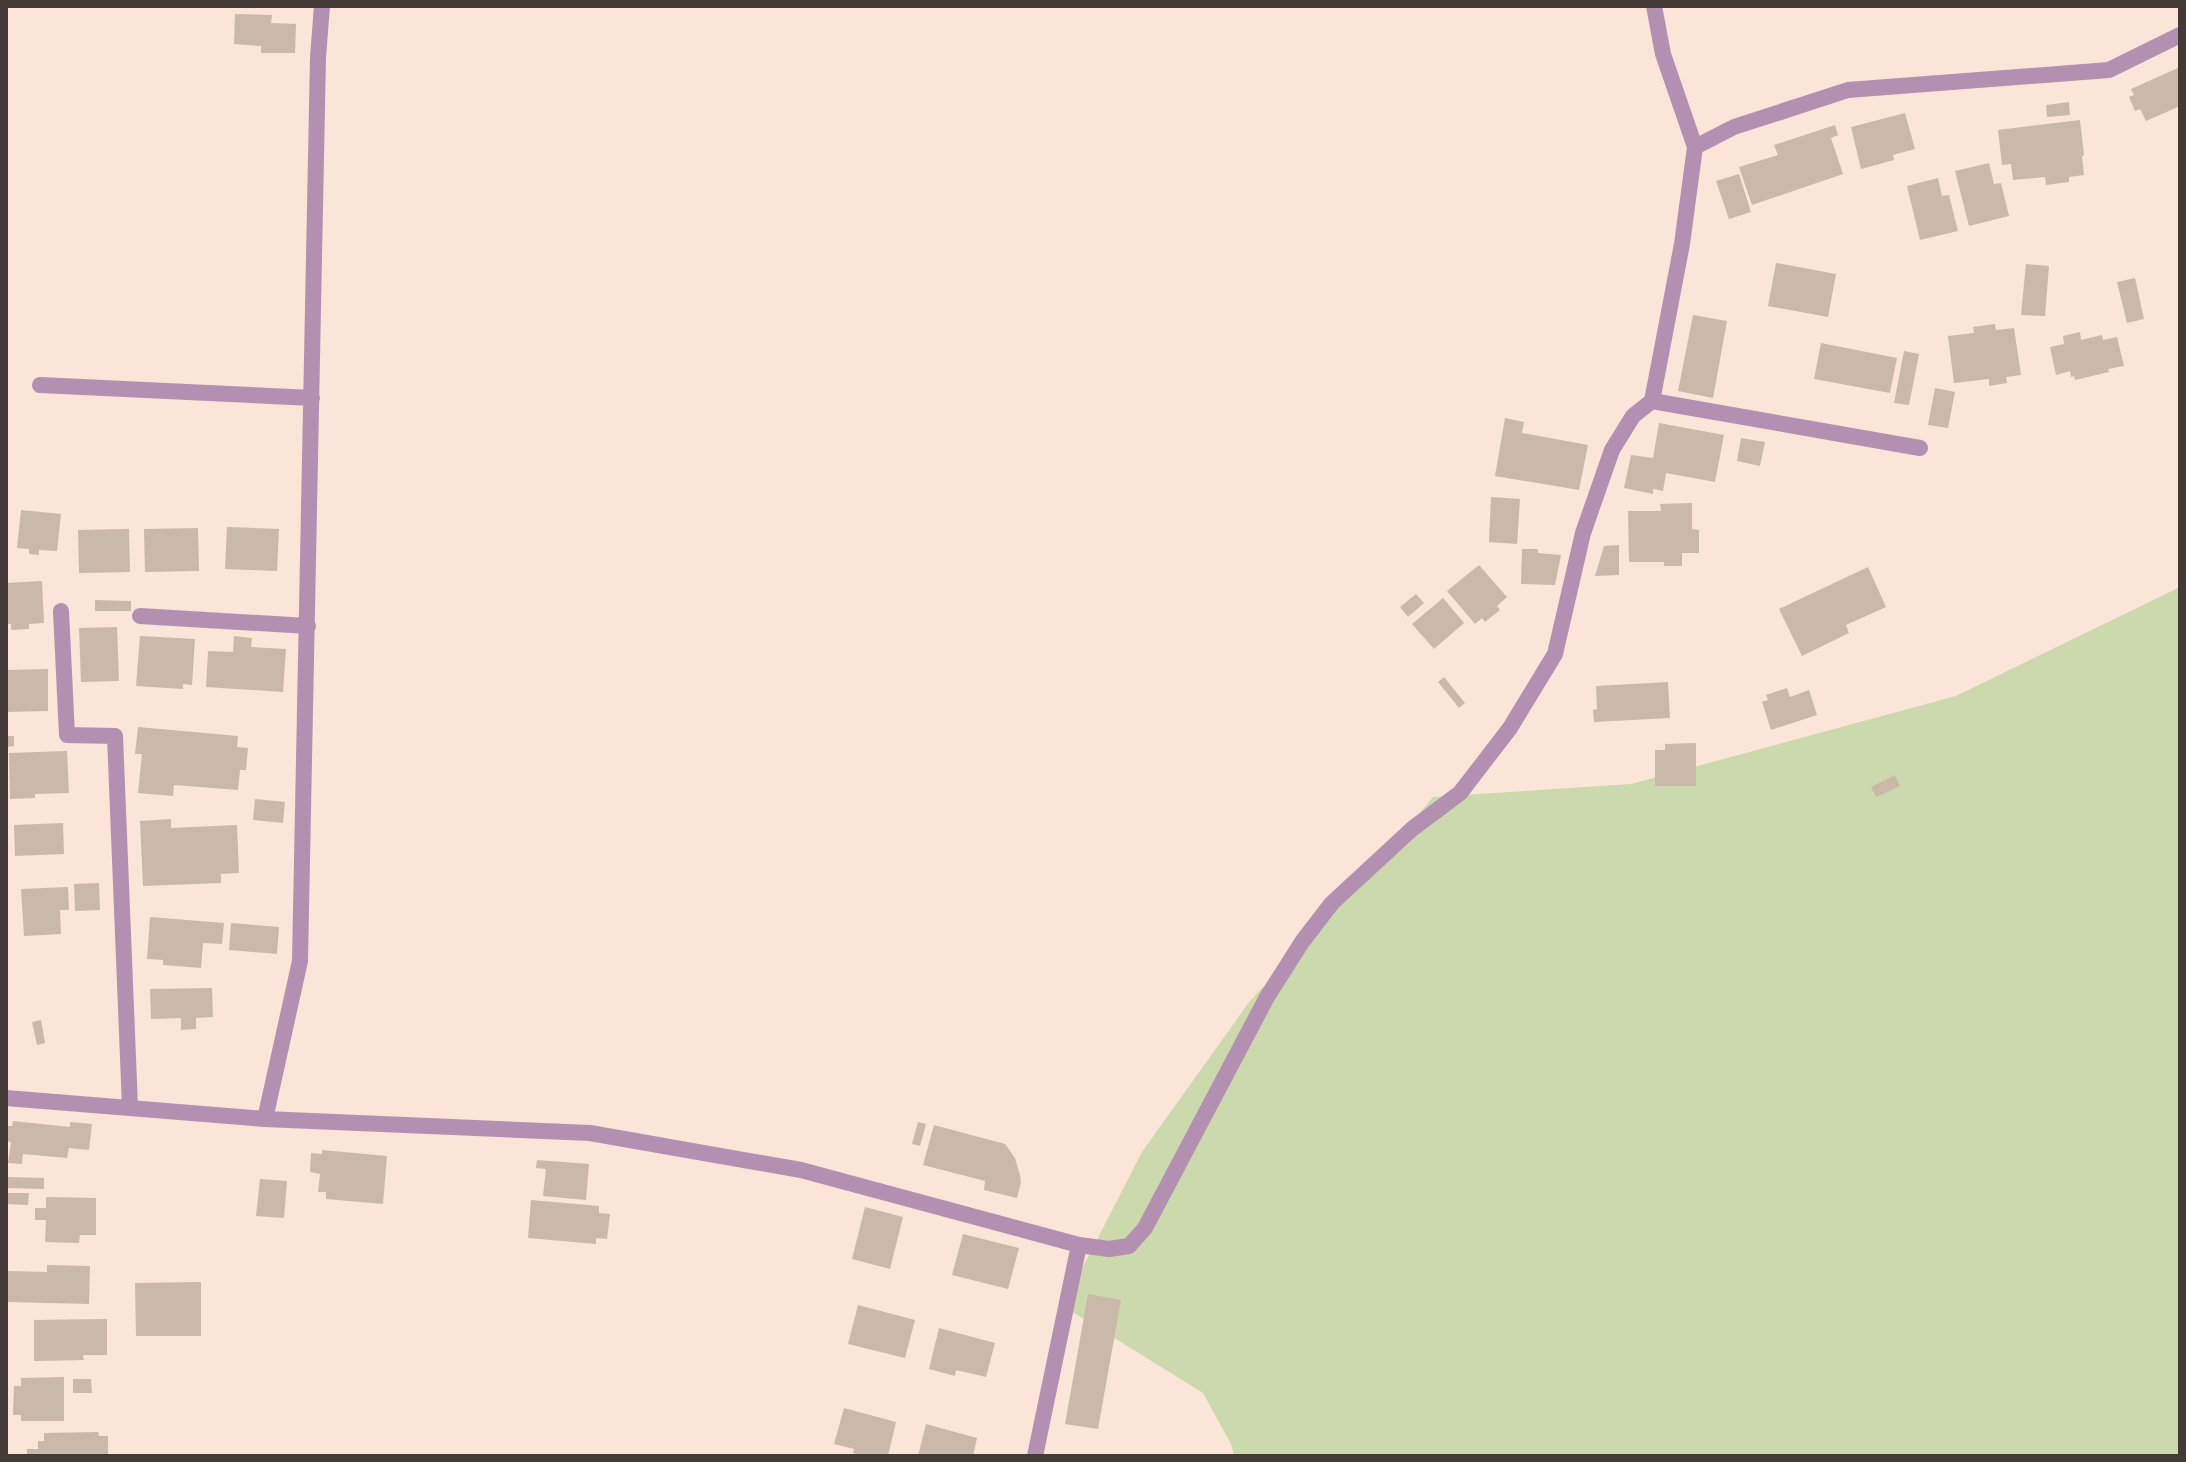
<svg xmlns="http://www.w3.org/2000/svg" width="2186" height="1462" font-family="'Noto Serif',serif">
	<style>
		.green { fill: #cbd9ac }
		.building { fill: #cab9a8 }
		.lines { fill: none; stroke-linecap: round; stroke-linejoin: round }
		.service { stroke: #b390b1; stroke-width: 16 }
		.minor { stroke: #b390b1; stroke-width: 16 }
	</style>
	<rect width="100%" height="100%" fill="#fbe4d8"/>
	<!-- green -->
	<path class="green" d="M2180,587v869h-946l-3,-12 -28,-51 -140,-87 79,-154 108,-151 126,-134 57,-70 198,-13 325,-88z"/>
	<!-- building -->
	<path class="building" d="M235,14l37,1 -1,8 25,1 -1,29h-34v-7l-27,-2z
		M2180,67v39l-34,15 -6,-12 -5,2 -6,-14 5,-2 -3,-6z
		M2069,102l1,13 -23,2 -1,-12z
		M1905,113l10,36 -22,6 1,5 -33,9 -10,-42z
		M2080,120l4,35 -2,1 2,19 -15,2v5l-23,3 -1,-8 -32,3 -2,-16 -9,1 -4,-35z
		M1835,125l3,10 -7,3 12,36 -91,31 -13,-38 39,-12 -4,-10z
		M1989,163l5,21 7,-1 8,33 -40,10 -14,-55z
		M1739,174l12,38 -22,7 -13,-38z
		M1938,178l4,18 7,-1 9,36 -38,9 -13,-54z
		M1776,263l60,11 -8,43 -60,-11z
		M2026,264l23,2 -4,50 -24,-1z
		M2135,278l9,41 -17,4 -10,-41z
		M1693,315l34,6 -14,77 -35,-7z
		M1995,324l1,6 18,-2 7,47 -15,2 1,6 -18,3v-7l-35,4 -6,-47 26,-3 -1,-6z
		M2080,332l1,8 21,-5 1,5 14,-3 7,29 -16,3 1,3 -34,8 -1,-4 -3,1 -1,-6 -14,4 -6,-28 14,-3 -1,-8z
		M1821,343l76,15 -7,35 -76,-14z
		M1904,351l15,3 -10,51 -15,-2z
		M1935,388l20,4 -7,36 -20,-3z
		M1505,418l19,4 -2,11 66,12 -9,45 -84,-14z
		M1659,423l65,12 -9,47 -49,-9 -3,18 -10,-2v5l-29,-6 7,-33 22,3z
		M1741,438l24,4 -5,24 -23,-5z
		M1491,497l29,2 -3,45 -28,-2z
		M1692,503v26l7,1v23h-17v13h-18v-4h-35l-1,-51h33l-1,-7z
		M21,510l40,4 -4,37 -18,-1v5l-10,-1v-5l-12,-1z
		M227,527l52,2 -2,42 -52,-2z
		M198,528l1,43 -54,1 -1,-43z
		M129,529l1,43 -51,1 -1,-43z
		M1619,545v30l-24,1 9,-30z
		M1522,549h16v4l23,2 -6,30 -34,-1z
		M1479,565l28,32 -10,9 3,4 -15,12 -3,-4 -7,6 -28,-33z
		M1868,567l18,40 -40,18 3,8 -47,23 -23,-47z
		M42,581l2,42 -15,1v5l-18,1v-6h-5v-41z
		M1416,594l8,9 -16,14 -8,-10z
		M1443,598l21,25 -30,26 -22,-25z
		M95,600l36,1v10h-36z
		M117,627l2,54 -38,1 -2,-54z
		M140,636l55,3 -3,46 -9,-1v5l-47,-3z
		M234,636l18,2 -1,9 35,2 -3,43 -77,-5 2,-36 25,1z
		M48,669v42l-42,1v-42z
		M1444,677l21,26 -6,5 -21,-26z
		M1668,682l2,36 -76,4 -1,-12 4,-1 -1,-23z
		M1787,688l3,9 19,-7 8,25 -46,15 -9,-28 6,-2 -2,-5z
		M138,727l100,9 -1,11 11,1 -2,22h-6l-2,20 -64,-5 -1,11 -35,-3 4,-39h-7z
		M6,736h8v10l-8,1z
		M1696,743v43h-41v-36h10v-6z
		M67,751l2,42 -34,1v4l-25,1 -1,-46z
		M1895,775l5,11 -24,11 -5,-10z
		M255,799l30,3 -2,21 -30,-3z
		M171,819v9l66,-3 2,48 -18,1v9l-78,3 -3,-65z
		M63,823l1,31 -49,2 -1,-31z
		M99,883l1,27 -25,1 -1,-27z
		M68,887l1,23h-9l1,24 -37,2 -3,-47z
		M150,917l74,6 -2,21 -19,-1 -2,25 -38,-3v-5l-16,-1z
		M231,923l48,4 -2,27 -48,-4z
		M212,988l1,29 -17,1v11l-15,1v-12l-30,1 -1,-30z
		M41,1020l4,23 -8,2 -5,-23z
		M13,1121l57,6v-5l22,2 -3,26 -20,-2 -2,10 -44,-4 -1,10 -14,-1 3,-21 -5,-1v-15h6z
		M918,1122l8,2 -6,22 -8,-2z
		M934,1125l71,19 10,14 5,17 1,7 -4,16 -33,-8 1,-9 -62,-16z
		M322,1150l65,6 -4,48 -57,-5v-7h-8l2,-18 -10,-2 1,-19 11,1z
		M537,1160l52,4 -3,36 -43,-4 3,-27 -10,-1z
		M6,1177l38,1v11l-38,-1z
		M260,1179l27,2 -3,37 -28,-2z
		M6,1193h23l-1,12 -22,-1z
		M46,1197l50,1v37h-16l-1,8 -34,-1 1,-22h-11v-12h11z
		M531,1200l68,6v7l11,1 -3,25 -11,-1v6l-68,-6z
		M865,1207l38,10 -13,52 -38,-10z
		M963,1234l56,14 -11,41 -56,-14z
		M47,1265l43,1 -1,38 -83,-2v-31l41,1z
		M201,1282v54h-65l-1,-53z
		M1088,1294l33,6 -23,129 -33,-5z
		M858,1305l57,15 -10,38 -57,-14z
		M107,1319v36h-24l1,5 -50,1v-41z
		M939,1328l56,15 -9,34 -30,-7 -1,6 -26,-7z
		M64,1377v44h-43v-6h-8l1,-29h7v-8z
		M73,1379h18l1,14h-19z
		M844,1408l52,14 -8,34h-25l-10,-3 1,-4 -20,-5z
		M926,1424l51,14 -4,18h-55z
		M98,1432l1,4h9v20h-81v-7h11v-8h6v-8z"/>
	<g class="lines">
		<!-- service -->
		<path class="service" d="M1652,401l268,47"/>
		<!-- minor -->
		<path class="minor" d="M1695,147l39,-20 114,-37 261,-20 71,-35
			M40,385l272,13
			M61,611l6,124 48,1 15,371
			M140,616l168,10
			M6,1098l259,21 325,14 211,37 278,75 30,4 20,-3 16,-18 122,-231 35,-55 30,-39 80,-74 48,-36 50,-65 45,-74 28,-121 29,-83 21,-34 19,-15 30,-157 13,-97 -32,-93 -9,-48
			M265,1119l35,-158 18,-904 4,-51
			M1035,1456l44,-211"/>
	</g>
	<!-- border -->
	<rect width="2186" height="1462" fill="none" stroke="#433a35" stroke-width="16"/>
</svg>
